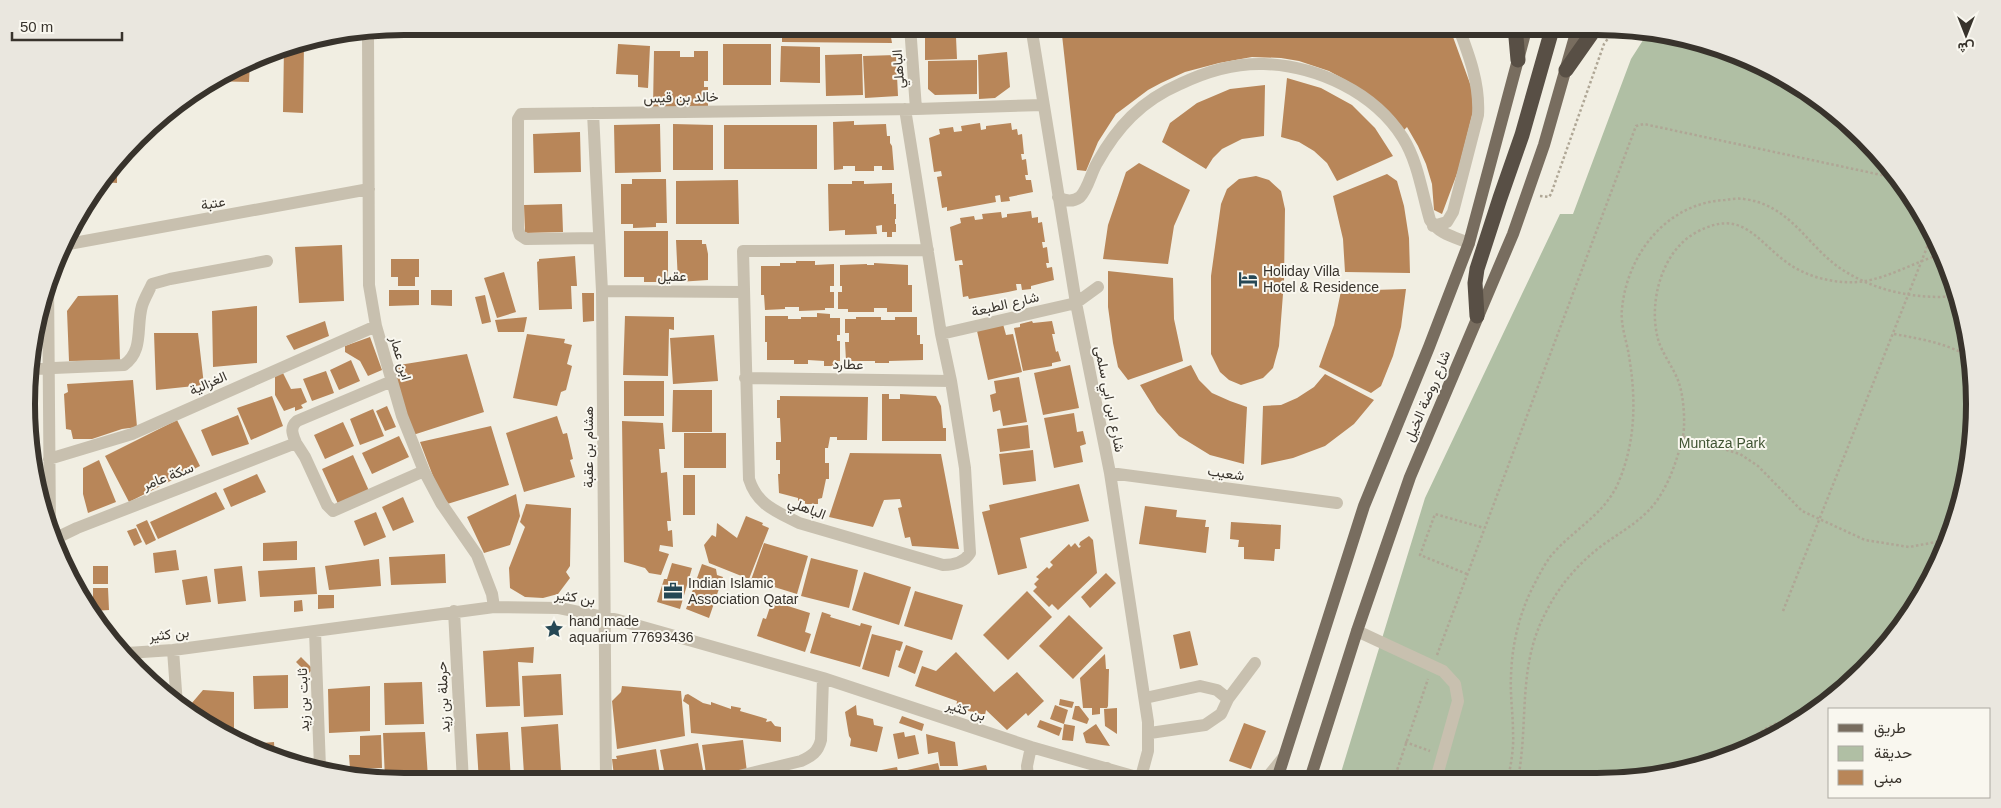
<svg xmlns="http://www.w3.org/2000/svg" width="2001" height="808" font-family="Arial,Vazirmatn,sans-serif">
	<style>
		.green { fill: #b0bfa4 }
		.building { fill: #b88659 }
		.lines { fill: none; stroke-linecap: round; stroke-linejoin: round }
		.path { stroke: #afa695; stroke-width: 2.5; stroke-dasharray: 2.5 2.5; stroke-linecap: butt }
		.minor { stroke: #c8c0af; stroke-width: 12 }
		.major { stroke: #786d5f; stroke-width: 12 }
		.highway { stroke: #584f45; stroke-width: 15 }
		.labels { text-anchor: middle; dominant-baseline: central; stroke-width: 4; stroke-linejoin: round; paint-order: stroke }
		.street-label { font-size: 14px; fill: #38332c; stroke: #f9f7ef }
		.poi-label { font-size: 14px; fill: #38332c; stroke: #f9f7ef; text-anchor: start }
		.park-label { font-size: 14px; fill: #405433; stroke: #f9f7ef }
		.rim { fill: none; stroke: #38332c; stroke-width: 6 }
	</style>
	<rect width="100%" height="100%" fill="#f1eee2"/>
	<!-- green -->
	<path class="green" d="M1647,34l71,12 68,31 60,43 51,54 39,63 26,69 12,73 -2,74 -17,72 -44,89 -65,74 -82,55 -117,35 -308,1 86,-281 135,-284h13l58,-155z"/>
	<!-- building -->
	<path class="building" d="M782,26h107l3,17 -110,-1z
		M1061,26h388l27,74 -18,71 -16,43 -8,-4 -2,-26 -6,-20 -8,-18 -11,-19 -4,4 -54,-49 -20,-11 -30,-10 -18,-3 -29,-1 -33,6 -34,9 -24,11 -13,7 -32,24 -18,28 -12,29 -9,-1z
		M925,36l31,1 1,22 -32,1z
		M304,43l-1,70 -20,-1 1,-66z
		M618,44l32,2 -2,42 -10,-1v-12l-22,-1z
		M723,44h48v41h-48z
		M781,46l39,1v36l-40,-1z
		M654,51h26v6h14v-6h14v30h-4v6h4v20h-55z
		M1007,52l3,35 -15,11 -16,1 -1,-44z
		M862,54l1,41 -37,1 -1,-41z
		M896,55l2,41 -33,2 -2,-42z
		M977,60v34l-42,1 -7,-6v-28z
		M250,61l-1,21 -40,-1 6,-4z
		M1287,78l34,10 31,17 23,23 18,28 -56,25 -10,-18 -13,-12 -15,-9 -18,-5z
		M1265,85l-1,51 -22,3 -20,10 -9,9 -7,11 -44,-27 8,-19 27,-20 33,-14z
		M854,121v4l32,-1 1,12h3v7l2,3 2,24h-12v-4h-8v5h-19v-5h-12v3l-9,1 -1,-48z
		M980,123l1,7 5,-1v-3l25,-3 1,7 5,-1 1,6 4,-1 2,20h-3l1,6 4,-1 2,16h-3l1,5h5l2,12 -24,5 1,4 -9,1 -1,-7 -5,1 1,6 -49,9v-4l-5,1 -5,-31 5,-1 -1,-5 -7,1 -5,-34 11,-4 -1,-5 14,-2 1,5 8,-1 -1,-5z
		M660,124l1,48 -46,1 -1,-48z
		M673,124l40,1v45h-40z
		M724,125h93v44h-93z
		M580,132l1,40 -47,1 -1,-39z
		M1139,163l51,27 -16,36 -6,38 -65,-5 5,-34 18,-53z
		M117,166v17l-13,-1z
		M1387,174l10,7 7,25 5,32 1,35 -65,-1 -2,-33 -10,-43z
		M1256,176l13,4 12,11 4,18 -1,72 -5,65 -6,22 -10,10 -22,7 -12,-5 -9,-8 -9,-18v-78l10,-72 6,-15 12,-10z
		M632,179h34l1,44h-11v4l-23,1v-4h-12v-40h11z
		M738,180l1,44h-63v-43z
		M852,181h12v3l28,-1v11h2v10h2v15h-1v5h1v8h-4v5h-5v-5h-5v-7l-6,1 1,8 -32,1v-5l-16,1 -1,-47h24z
		M562,204l1,28 -38,1 -1,-28z
		M1031,211l1,7 6,-1v6l4,-1 3,20h-3l1,6 4,-1 2,16h-3l1,5 5,-1 2,13 -23,6v3l-9,1 -1,-6h-5l1,6 -9,2 -39,7 -1,-3 -5,1 -4,-32h4l-1,-5 -7,1 -5,-34 11,-4 -1,-5 14,-2 1,4 8,-1 -1,-5 19,-2 1,6 5,-1v-3z
		M624,231h44v51h-24v-5h-20z
		M676,240h26v4h4l2,10v26l-30,2z
		M342,245l2,56 -45,2 -4,-56z
		M575,256l2,30h-6l1,23 -33,1 -2,-48 2,-1v-2z
		M391,259h28v18h-4v9h-17v-9h-7z
		M796,261h19v4l19,-1v22h-4v6h4v16h-9v2l-26,1v-4h-14v2l-20,1 -1,-15h-3v-29h19v-3h16z
		M874,263l34,2v20h4v27h-25v-4h-13v4h-26v-3h-10v-17h4v-6h-2v-21l27,-1v1h7z
		M1108,271l65,7 1,41 9,42 -55,19 -10,-13 -5,-24 -5,-36z
		M504,272l12,40 -19,6 -13,-40z
		M1406,289l-5,38 -8,29 -12,30 -10,7 -52,-26 15,-42 7,-34z
		M389,290h30v15l-30,1z
		M431,290h21v16l-21,-1z
		M582,293h12v28l-11,1z
		M118,295l2,65 -51,1 -2,-50 11,-15z
		M485,295l6,27 -9,2 -7,-27z
		M257,306v57l-44,4 -1,-56z
		M817,313l13,1v4h10v17h-3v6h3v20h-6v5h-10v-5l-16,-1v4h-14v-4h-27v-18h-2v-26h23v3h13v-2h16z
		M625,316l49,1v13l-5,-1 -1,47 -45,-1z
		M527,317l-3,15h-26l-3,-12z
		M856,317h25v3h14v-3h22v18h3v9h3v16l-34,1v2h-14v-2h-29l-1,-19h4v-9h-4v-14h11z
		M325,321l4,15 -35,14 -8,-14z
		M1032,321l1,2 19,-2 3,13h-3l4,18 2,-1 3,10 -9,2v3l-29,5 -9,-43 6,-1v-3z
		M1003,324l3,11 7,-1 9,38 -34,8 -11,-49z
		M154,333h44l6,52 -48,5z
		M527,334l38,5 -1,4 8,2 -5,19 5,2 -6,24 -5,2 -4,14 -44,-8z
		M714,335l4,46 -45,3 -3,-46z
		M370,337l12,33 -14,6 -8,-15 -15,-9v-6z
		M467,354l17,58 -71,23 -20,-69z
		M351,360l9,21 -21,9 -9,-20z
		M1070,365l9,43 -36,7 -9,-42z
		M1191,365l8,15 13,13 18,8 17,6 -3,57 -34,-9 -31,-19 -22,-24 -17,-27z
		M326,371l8,22 -22,8 -9,-22z
		M283,373l8,16 10,-1 6,14 -6,3 2,3 -8,3v-4l-11,4 -9,-16v-20z
		M1325,374l49,26 -20,24 -29,22 -32,12 -32,7 2,-59 18,-1 16,-7 17,-11z
		M1019,377l8,45 -24,4 -3,-16 -7,2 -3,-17 6,-2 -2,-12z
		M133,380l4,47 -15,2 -30,10h-19l-2,-9 -5,-1 -2,-35 4,-2 -1,-8z
		M624,381h40v35h-40z
		M673,390h39v42h-40z
		M882,394h7v5h11v-5l36,2 5,10 2,22h3v13h-64z
		M272,396l11,30 -32,14 -14,-32z
		M780,396l88,1 -1,43h-30v-3h-7l-2,11h-3v15h4v16h-3l-4,19 -4,1v5h-13v-3h-7v-3l-19,-5 -1,-19h2v-14h-4v-18h5v-3l-1,-21h-3v-18h3z
		M387,406l9,21 -11,4 -9,-20z
		M373,409l11,27 -24,9 -10,-26z
		M1074,413l3,19 6,-1 3,13 -6,2 3,16 -29,6 -10,-50z
		M238,415l11,29 -37,12 -11,-26z
		M557,416l6,18 4,-1 6,26 -3,1 5,17 -51,15 -18,-59z
		M177,420l23,46 -71,36 -24,-46z
		M622,421l41,2 2,26h-6l2,24 6,-1 4,49h-4l1,10 4,-1 1,17 -13,-2 -1,6 10,3 -8,21 -12,-2 -4,-5 -21,-6z
		M343,422l11,24 -29,13 -11,-24z
		M1028,425l2,23 -30,4 -3,-23z
		M491,426l18,59 -65,20 -24,-63z
		M684,433h42v35h-42z
		M399,436l10,21 -37,17 -10,-21z
		M1033,450l3,31 -33,4 -4,-31z
		M850,453l91,1 18,95 -47,-3 -2,-9 -5,1 -7,-30 4,-1 -2,-8 -16,1 -11,27 -44,-10z
		M353,455l17,38 -31,13 -17,-37z
		M99,460l17,42 -28,11 -5,-19v-26z
		M257,474l9,18 -35,15 -8,-18z
		M683,475h12v40h-12z
		M1079,484l10,37 -69,17 7,30 -29,7 -16,-63 8,-2 -1,-5z
		M216,492l9,17 -67,30 -8,-17z
		M516,494l4,22 -10,29 -26,8 -17,-36z
		M403,497l11,25 -21,9 -11,-24z
		M526,504l45,4 -1,58 -4,6 4,6 -12,16 -15,4 -18,-1 -15,-9 -1,-20 16,-41 -5,-5z
		M1145,506l32,4 -1,7 30,3 -1,7h4l-3,26 -67,-9z
		M376,512l10,25 -22,9 -10,-25z
		M746,516l17,7 -1,2 7,3 -20,51 -40,-16 -5,-18 8,-10 4,2 1,-14 20,15z
		M147,520l9,20 -10,5 -10,-20z
		M1231,522l50,3 -1,24h-5l-1,12 -30,-2v-12h-6l1,-7 -9,-1z
		M136,528l6,14 -8,4 -7,-15z
		M1089,536l4,4 4,33 -39,37 -6,-6 -3,3 -16,-16 4,-4 -3,-3 5,-5 -3,-2 11,-10 2,2 4,-4 -3,-3 19,-18 2,3 4,-4 4,5 2,-2 -2,-1 1,-3z
		M297,541v19l-34,1v-18z
		M764,543l44,13 -11,38 -46,-14z
		M176,550l3,20 -24,3 -2,-20z
		M445,554l1,29 -55,2 -2,-28z
		M811,558l47,12 -9,38 -48,-12z
		M379,559l2,27 -52,4 -4,-24z
		M672,563l20,5 -12,41 -23,-7 7,-23h3z
		M702,564l14,5 1,6 6,2 -14,41 -23,-9z
		M93,566h15v18h-15z
		M242,566l4,35 -28,3 -4,-35z
		M315,567l2,27 -57,3 -2,-26z
		M864,572l47,15 -12,38 -47,-15z
		M1106,573l10,10 -26,25 -9,-11z
		M207,576l4,26 -25,3 -4,-25z
		M93,588h15l1,22 -16,1z
		M915,591l48,14 -11,35 -48,-14z
		M1027,591l25,26 -44,43 -25,-25z
		M318,595h16v13l-16,1z
		M302,600l1,11 -9,1v-11z
		M772,601l38,12 -5,19 6,2 -6,18 -48,-16 6,-18 3,1z
		M822,612l9,3 -1,2 30,9 1,-3 11,3 -12,41 -50,-14z
		M1069,615l34,33 -30,31 -34,-33z
		M1190,631l8,34 -18,4 -7,-34z
		M872,634l31,8 -3,9 -4,-1 -7,27 -27,-8z
		M906,645l17,6 -8,23 -17,-7z
		M534,647l-1,16 -15,-1 2,44 -34,1 -3,-56z
		M956,652l38,40 23,-20 27,29 -16,15 -2,-3 -19,17 -21,-20 -1,5 -29,-7 1,-7 -42,-15 7,-20 14,5z
		M1105,654l1,15h3l-1,37 -1,2h-7v6l-8,1v-7h-9l-3,-30z
		M301,657l12,12 -5,5 -12,-12z
		M561,674l2,41 -39,2 -2,-41z
		M288,675v33l-34,1 -1,-33z
		M422,682l2,42 -39,1 -1,-42z
		M370,686v45l-41,2 -1,-44z
		M622,686l59,5 4,45 -68,13 -5,-48 9,-9z
		M203,690l31,2v44l-42,-23 -1,-9z
		M688,694l15,9 8,2v-3l20,7v-3l10,2 -1,3 27,8 -1,3 5,-1 4,5 6,1v15l-90,-9 -2,-28 -6,-4 2,-6z
		M1060,699l14,3 -2,6 -13,-3z
		M856,705l1,10 16,4 1,6 9,2 -6,25 -27,-6 1,-7 -2,-3 -4,-24z
		M1055,705l13,5 -4,14 -14,-5z
		M1075,706h4l10,13 -2,5 -15,-5z
		M1117,708v26l-12,-8 -1,-17z
		M902,716l22,8 -2,7 -23,-8z
		M1040,720l22,8 -3,8 -22,-9z
		M1244,723l22,8 -15,38 -22,-8z
		M558,724l3,47 -37,3 -3,-47z
		M1064,724l11,2 -2,15 -11,-1z
		M1096,724l14,22 -24,-3 -3,-10z
		M425,732l3,46 -43,1 -2,-46z
		M508,732l3,49 -32,1 -3,-48z
		M904,732l1,5 10,-2 4,19 -21,5 -5,-25z
		M926,734l29,8 3,24h-18l-2,-14 -10,2z
		M381,735l1,33 -32,1 -1,-14h11v-19z
		M743,740l4,32 -40,9 -5,-36z
		M274,742l1,16 -25,-14z
		M698,743l7,38h-39l-6,-31z
		M656,749l5,32h-48v-4l1,-1 -2,-17h5l-1,-3z
		M938,763l4,17h-37l-2,-9z
		M986,765l4,15h-43l-1,-7z
		M897,767l3,13 -27,1 -2,-9z"/>
	<g class="lines">
		<!-- path -->
		<path class="path" d="M1540,196l9,1 2,-3 53,-150 11,-15
			M1894,334c27,5 52,9 76,23
			M1683,437l57,17 18,12 44,45 63,29 44,7 38,-7
			M1467,574l-47,-19 15,-41 49,14
			M1783,611l150,-379
			M1437,655l199,-529 8,-2 256,55
			M1405,742l25,9
			M1738,751c18,-19 40,-32 67,-35
			M1394,779l34,-100
			M1508,779c3,-15 6,-31 5,-47 0,-19 -3,-37 -2,-56 1,-33 9,-66 25,-95 4,-8 9,-17 14,-24 22,-27 56,-43 69,-76 17,-41 17,-83 10,-125 -2,-14 -9,-32 -7,-47 5,-55 45,-106 103,-109 6,-1 13,-2 19,-1 45,6 61,43 93,67 35,25 79,34 121,30
			M1518,779c11,-58 -1,-113 28,-167 13,-26 31,-47 54,-65 20,-15 43,-26 58,-48 12,-18 18,-37 24,-58 4,-14 2,-43 -3,-58 -5,-15 -17,-29 -21,-44 -10,-37 4,-89 39,-107 46,-25 60,10 92,32 16,11 36,17 55,18 35,3 66,-19 98,-28"/>
		<!-- minor -->
		<path class="minor" d="M910,26l6,83
			M1031,26l45,277 34,170 38,249v29l-7,26
			M368,32l1,253 7,41 26,90 22,55 17,32 36,52 15,39 2,13
			M905,109l36,225 10,47 14,87 5,85c-6,10 -16,12 -27,12l-144,-42c-23,-12 -42,-18 -50,-44l-6,-228 185,-1
			M593,113l9,178 4,490
			M1058,197c7,4 15,5 22,0 8,-8 11,-24 17,-34 20,-36 44,-62 83,-79 25,-12 56,-21 84,-20 53,2 110,28 139,74 15,24 19,55 27,82 9,14 24,17 39,23
			M1433,226l14,-4 6,-10 25,-97c2,-31 -9,-60 -20,-89
			M599,238l-73,1 -6,-4 -2,-6v-110l3,-5 395,-5 127,-4
			M63,245l306,-56
			M48,279l2,252
			M602,291l141,1
			M941,334l135,-31 22,-16
			M30,369l94,-4c20,-14 12,-38 18,-59 2,-7 7,-15 10,-22l18,-5 97,-18
			M745,378l206,3
			M296,443c-3,-8 -7,-15 1,-22l95,-40
			M49,459l83,-25 244,-108
			M1110,473l227,30
			M52,540l25,-12 219,-85 9,14 22,48 6,6 91,-40
			M454,611l9,171
			M315,631l5,137
			M1357,631l86,40 12,13 3,17 -22,78
			M173,650l4,55
			M127,653l46,-3 321,-43 65,1 59,12 205,58 208,69 116,33
			M1145,698l55,-12 17,4 11,9
			M1150,733l55,-8 16,-11 7,-15 27,-36
			M1266,779l17,-21
			M1028,780l-1,-14 4,-19
			M1086,780l21,-12
			M719,781l82,-20c11,-5 17,-9 20,-21l2,-62"/>
		<!-- major -->
		<path class="major" d="M1277,779l87,-273 65,-159 40,-104 58,-217
			M1310,779l47,-148 53,-154 103,-243 31,-89 34,-119"/>
		<!-- highway -->
		<path class="highway" d="M1515,26l3,34
			M1566,70l31,-44
			M1477,316l-2,-33 2,-14 23,-71 22,-63 31,-109"/>
	</g>
	<!-- icons -->
	<defs>
		<g id="hotel-bare" transform="scale(1.5)"><path d="M-6-4.5h1.5V1H6V5H4.5V3h-9V5H-6ZM-4 0a1.8 1.8 0 1 1 3.6 0ZM.5 0V-2.5h3Q6-2.5 6 0Z" fill="#264855" stroke="#f9f7ef" stroke-width="2.5" paint-order="stroke"/></g>
		<g id="office-bare" transform="scale(1.5)"><path d="M-6-3h4V-5.5h4V-3h4V5H-6ZM-1-4.5V-3h2v-1.5ZM-6 0V1H6V0Z" fill="#264855" stroke="#f9f7ef" stroke-width="2.5" paint-order="stroke"/></g>
		<g id="sight-bare" transform="scale(1.5)"><path d="M0-6L1.8-2.2L6-1.7L2.9 1.2L3.7 5.4L0 3.3L-3.7 5.4L-2.9 1.2L-6-1.7L-1.8-2.2Z" fill="#264855" stroke="#f9f7ef" stroke-width="2.5" paint-order="stroke"/></g>
	</defs>
	<g fill-rule="evenodd">
		<use href="#hotel-bare" x="1248" y="279"/>
		<use href="#office-bare" x="673" y="591"/>
		<use href="#sight-bare" x="554" y="629"/>
	</g>
	<g class="labels">
		<!-- street labels -->
		<g class="street-label">
			<text transform="translate(898 69) rotate(-94)">الباهلي</text>
			<text transform="translate(681 97) rotate(-1)">خالد بن قيس</text>
			<text transform="translate(213 203) rotate(-10)">عتبة</text>
			<text x="672" y="276">عقيل</text>
			<text transform="translate(1005 304) rotate(-13)">شارع الطبعة</text>
			<text transform="translate(401 358) rotate(74)">ابن عمار</text>
			<text transform="translate(848 364) rotate(1)">عطارد</text>
			<text transform="translate(208 383) rotate(-24)">الغزالية</text>
			<text transform="translate(1427 396) rotate(-67)">شارع روضة الخيل</text>
			<text transform="translate(1110 399) rotate(79)">شارع ابن ابي سلمى</text>
			<text transform="translate(588 447) rotate(-90)">هشام بن عقبة</text>
			<text transform="translate(1226 473) rotate(8)">شعيب</text>
			<text transform="translate(168 476) rotate(-21)">سكة عامر</text>
			<text transform="translate(807 508) rotate(21)">الباهلي</text>
			<text transform="translate(575 597) rotate(8)">بن كثير</text>
			<text transform="translate(169 634) rotate(-6)">بن كثير</text>
			<text transform="translate(443 697) rotate(-93)">حرملة بن زيد</text>
			<text transform="translate(303 700) rotate(-92)">ثابت بن زيد</text>
			<text transform="translate(966 710) rotate(18)">بن كثير</text>
		</g>
		<!-- poi labels -->
		<g class="poi-label">
			<text x="1263" y="271">Holiday Villa<tspan x="1263" dy="16">Hotel &amp; Residence</tspan></text>
			<text x="688" y="583">Indian Islamic<tspan x="688" dy="16">Association Qatar</tspan></text>
			<text x="569" y="621">hand made<tspan x="569" dy="16">aquarium 77693436</tspan></text>
		</g>
		<!-- park labels -->
		<g class="park-label">
			<text x="1722" y="443">Muntaza Park</text>
		</g>
	</g>
	<!-- crop -->
	<path d="M0 0H2001V808H0ZM404 35H1597A369 369 0 0 1 1966 404V404A369 369 0 0 1 1597 773H404A369 369 0 0 1 35 404V404A369 369 0 0 1 404 35Z" fill="#eae7df" fill-rule="evenodd"/>
	<path class="rim" d="M404 35H1597A369 369 0 0 1 1966 404V404A369 369 0 0 1 1597 773H404A369 369 0 0 1 35 404V404A369 369 0 0 1 404 35Z"/>
	<!-- legend -->
	<rect x="1828" y="708" width="162" height="90" fill="#f9f7ef" stroke="#aca9a1"/>
	<rect x="1838" y="724" width="25" height="8" fill="#786d5f" stroke="#aca9a1"/>
	<text x="1874" y="733" font-size="15" fill="#38332c">طريق</text>
	<rect x="1838" y="746" width="25" height="15" fill="#b0bfa4" stroke="#aca9a1"/>
	<text x="1874" y="758" font-size="15" fill="#38332c">حديقة</text>
	<rect x="1838" y="770" width="25" height="15" fill="#b88659" stroke="#aca9a1"/>
	<text x="1874" y="783" font-size="15" fill="#38332c">مبنى</text>
	<!-- north arrow -->
	<g transform="translate(1966 35) rotate(180)" stroke="#f9f7ef" stroke-width="4" paint-order="stroke">
	<path d="M0-4L9 19L0 12L-9 19Z" fill="#38332c"/>
	<text y="-8" font-size="14" font-weight="bold" text-anchor="middle" fill="#38332c">ش</text>
	</g>
	<!-- scale -->
	<path d="M12 32v8h110v-8" fill="none" stroke="#38332c" stroke-width="2.5"/>
	<text x="20" y="32" font-size="15" fill="#38332c" stroke="#f9f7ef" stroke-width="4" paint-order="stroke">50 m</text>
</svg>
